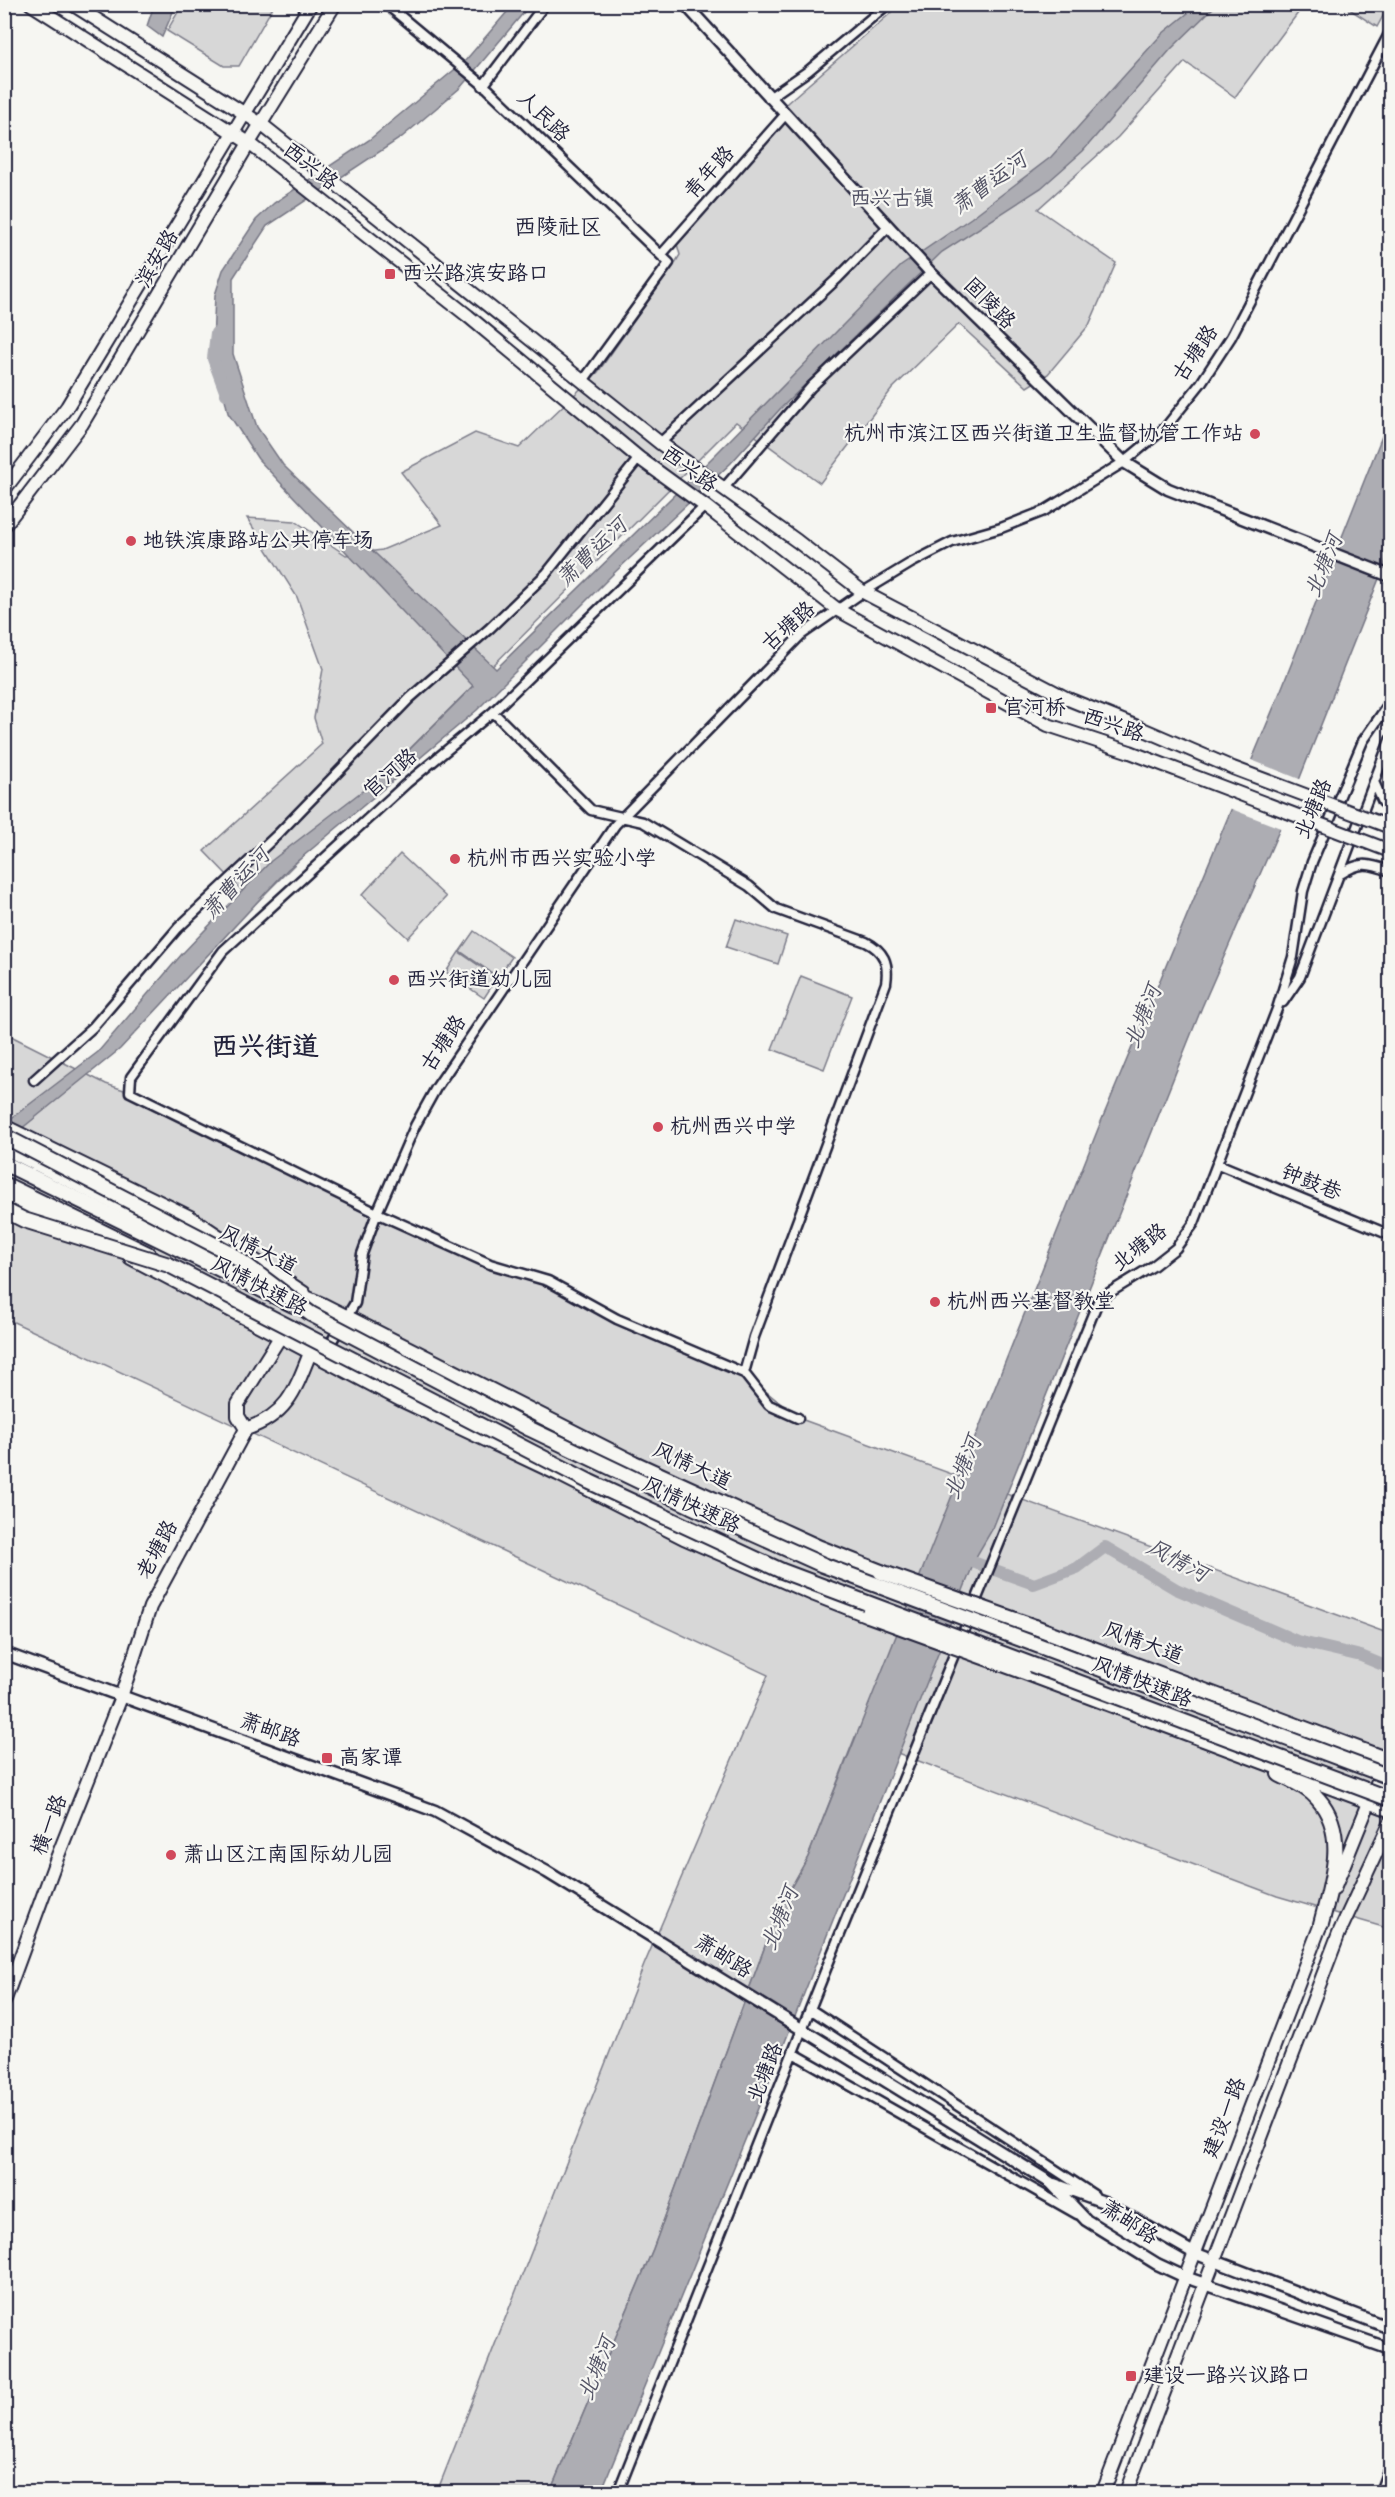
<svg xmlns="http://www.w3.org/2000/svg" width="1395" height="2497" font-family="Kalam,'LXGW WenKai TC',sans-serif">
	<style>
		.green { fill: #d7d7d7; stroke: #7c7c89; stroke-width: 1.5 }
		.water { fill: #adadb3; stroke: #757583; stroke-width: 1.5 }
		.pier { fill: #f6f6f2 }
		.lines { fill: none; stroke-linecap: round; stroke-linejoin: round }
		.canal { stroke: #adadb3; stroke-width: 12 }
		.minor-casing { stroke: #22223b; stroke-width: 13 }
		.tertiary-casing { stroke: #22223b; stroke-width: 15 }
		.secondary-casing { stroke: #22223b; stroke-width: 16 }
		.primary-casing { stroke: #22223b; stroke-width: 18 }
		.trunk-casing { stroke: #22223b; stroke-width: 18 }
		.minor { stroke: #f6f6f2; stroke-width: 8 }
		.tertiary { stroke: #f6f6f2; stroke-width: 10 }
		.secondary { stroke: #f6f6f2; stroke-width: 12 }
		.primary { stroke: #f6f6f2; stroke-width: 14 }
		.trunk { stroke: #f6f6f2; stroke-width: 14 }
		.secondary-bridge-casing { stroke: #22223b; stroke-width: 16; stroke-linecap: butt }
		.primary-bridge-casing { stroke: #22223b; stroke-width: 18; stroke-linecap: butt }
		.trunk-bridge-casing { stroke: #22223b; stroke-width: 18; stroke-linecap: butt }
		.secondary-bridge { stroke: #f6f6f2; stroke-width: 12 }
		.primary-bridge { stroke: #f6f6f2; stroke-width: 14 }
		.trunk-bridge { stroke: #f6f6f2; stroke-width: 14 }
		.poi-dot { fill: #d1495b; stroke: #f6f6f2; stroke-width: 2 }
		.labels { text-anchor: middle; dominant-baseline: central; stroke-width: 4.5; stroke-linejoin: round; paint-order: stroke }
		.street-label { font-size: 21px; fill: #22223b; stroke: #f6f6f2 }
		.park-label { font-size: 21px; fill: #4f4f62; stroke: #f6f6f2 }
		.poi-label { font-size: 21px; fill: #22223b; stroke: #f6f6f2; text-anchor: start }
		.water-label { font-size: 22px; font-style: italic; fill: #535365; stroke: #f6f6f2 }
		.neighbourhood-label { font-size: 22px; fill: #22223b; stroke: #f6f6f2 }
		.district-label { font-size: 27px; font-weight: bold; fill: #22223b; stroke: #f6f6f2 }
	</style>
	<rect width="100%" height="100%" fill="#f6f6f2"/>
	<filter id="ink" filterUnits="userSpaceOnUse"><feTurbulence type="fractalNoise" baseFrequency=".0167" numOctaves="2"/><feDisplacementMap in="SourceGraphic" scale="12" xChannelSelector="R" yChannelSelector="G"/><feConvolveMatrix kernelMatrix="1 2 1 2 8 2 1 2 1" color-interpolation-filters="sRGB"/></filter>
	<g filter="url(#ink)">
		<!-- green -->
		<path class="green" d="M182,5v-1l92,1 -35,61h-15l-57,-35z
			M900,5h404l-69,92 -50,-35 -67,75 -80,72 78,54 -27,62 -41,49 -21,13 -68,-63 -67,65 -72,94 -84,-61 -481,482 -51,-53 118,-107 -8,-26 9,-49 -26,-72 -50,-79 48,3 51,34 36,-5 60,-25 -41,-53 74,-39 44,15 79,-76 77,-109 5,-8 -3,-11 110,-141z
			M1343,5h46l-12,22z
			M400,854l46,43 -38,41 -46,-43z
			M736,919l51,17 -9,28 -52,-17z
			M474,931l38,26 -14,20 -38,-26z
			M459,952l38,26 -13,20 -38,-26z
			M801,976l51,20 -28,73 -52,-20z
			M5,1033l101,51 24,8 360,172 58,17 69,38 127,54 54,45 592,216v295l-113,-33 -422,-159 -47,120 -30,54 -125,338 -103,243h-113l207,-527 124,-290 -763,-357z"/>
		<!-- water -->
		<path class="water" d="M154,5h22l-14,32 -15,-11z
			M513,5h17l-70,83 -58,49 -135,89 -34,52v76l24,73 26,38 213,204 219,-214 186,-189 70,-48 80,-61 111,-123 36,-29h18l-45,44 -88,102 -42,37 -99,64 -162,157 -49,54 -118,111 -136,136 -189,159 -168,180 -115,93v-19l93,-71 84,-98 89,-93 116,-89 86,-86 -215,-227 -30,-46 -15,-70 2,-48 8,-25 33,-50 18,-17 95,-63 96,-79z
			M1390,416v135l-112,282 -76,174 -209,521 -16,27 -198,502 -178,435h-51l103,-243 125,-338 30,-54 292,-733 181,-434z"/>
		<!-- pier -->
		<path class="pier" d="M1249,759l53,21 -19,49 -54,-21z"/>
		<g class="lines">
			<!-- canal -->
			<path class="canal" d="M216,333l-3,26 13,35
				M959,1557l75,27 43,-16 28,-21 71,42 121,52 64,15 29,12"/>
			<!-- minor casing -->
			<g class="minor-casing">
				<path id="minor" d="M386,4l102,85 181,174 -86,118
					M483,86l62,-82
					M769,98l39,-27 80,-67
					M661,255l124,-140
					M660,443l178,-165 50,-51
					M723,489l88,-102 120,-114
					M705,506l-212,206 -86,71 -184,168 -92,126 -1,15 247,121 113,51 58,17 69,38 127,54
					M493,712l98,98 52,12 106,64 27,23 90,33c18,9 23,21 20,41l-132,354 -10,36 25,32 29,13
					M1374,782l9,20 7,5
					M1339,875c21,-14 29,-12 51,-4
					M1283,1002l17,-25 90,-237
					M34,1080l59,-53 85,-99 100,-94 132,-136 80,-70 56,-54 93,-116
					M1218,1164l172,71
					M325,1347l5,-3 25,-41 7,-49 15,-41 38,-87 21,-38 179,-263 186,-190 62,-43 48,-29 41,-21 49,-14 43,-17 80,-49 41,-34 36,-45 30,-46 159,-305
					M810,2009l284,186
					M793,2053l284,161
					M618,2492l212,-533 269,-660 54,-33 23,-18 18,-25 83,-214 16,-52 10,-66 9,-29 51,-121 27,-39
					M1380,2492l10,-27"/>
			</g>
			<!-- tertiary casing -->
			<g class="tertiary-casing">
				<path id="tertiary" d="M685,4l246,269 193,189 44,27 222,87
					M4,1653l431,158 112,61 504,311 35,37 71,44 28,13 205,72
					M1054,2184l50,18 90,51 196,75"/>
			</g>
			<!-- secondary casing -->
			<g class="secondary-casing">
				<path id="secondary" d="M31,4l218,139 219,173 171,142 66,48 133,104 210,115 82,27
					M72,4l189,120 399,319 137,98 66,51 205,107 72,29
					M4,490l63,-83 244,-403
					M4,526l78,-102 167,-281 86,-139
					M4,1126l186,91 114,76
					M280,1337l-42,67v12l8,13c41,-14 49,-38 64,-76
					M1334,1889l50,-123
					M4,2002l51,-139 66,-166 29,-90 96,-178
					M1103,2492l221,-576
					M1126,2492l213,-559 51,-110"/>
			</g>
			<!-- primary casing -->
			<g class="primary-casing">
				<path id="primary" d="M4,1147l203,102 49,27
					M4,1196l80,38
					M131,1257l270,142 157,74 126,64 131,57 53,21
					M276,1285l46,20 312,158 186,85 61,24
					M1035,1627l355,134
					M1022,1671l368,138
					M1279,1774c13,7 29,13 39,25 31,35 13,85 3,125"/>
			</g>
			<!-- trunk casing -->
			<g class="trunk-casing">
				<path id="trunk" d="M4,1163l289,142
					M4,1184l144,70"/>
			</g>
			<!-- minor -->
			<use href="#minor" class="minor"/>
			<!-- tertiary -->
			<use href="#tertiary" class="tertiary"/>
			<!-- secondary -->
			<use href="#secondary" class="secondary"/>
			<!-- primary -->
			<use href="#primary" class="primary"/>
			<!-- trunk -->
			<use href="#trunk" class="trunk"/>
			<!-- secondary-bridge casing -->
			<g class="secondary-bridge-casing">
				<path id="secondary-bridge" d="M1140,728l93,40 157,59
					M1130,752l260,99"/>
			</g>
			<!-- primary-bridge casing -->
			<g class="primary-bridge-casing">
				<path id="primary-bridge" d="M881,1572l154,55
					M868,1615l154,56"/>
			</g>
			<!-- trunk-bridge casing -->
			<g class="trunk-bridge-casing">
				<path id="trunk-bridge" d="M4,1136l226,117 81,61 219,115 161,77 132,59 567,212
					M4,1210l20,10 145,45 421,217 192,89 608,228"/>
			</g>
			<!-- secondary-bridge -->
			<use href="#secondary-bridge" class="secondary-bridge"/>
			<!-- primary-bridge -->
			<use href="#primary-bridge" class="primary-bridge"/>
			<!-- trunk-bridge -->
			<use href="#trunk-bridge" class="trunk-bridge"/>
		</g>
	</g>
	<!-- markers -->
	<g class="poi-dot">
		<rect x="384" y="268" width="12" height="12" rx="3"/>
		<circle cx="1255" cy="434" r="6"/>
		<circle cx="131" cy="541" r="6"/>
		<rect x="985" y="702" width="12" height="12" rx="3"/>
		<circle cx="455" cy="859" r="6"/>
		<circle cx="394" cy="980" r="6"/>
		<circle cx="658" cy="1127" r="6"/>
		<circle cx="935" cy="1302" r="6"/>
		<rect x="321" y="1752" width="12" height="12" rx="3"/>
		<circle cx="171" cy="1855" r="6"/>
		<rect x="1125" y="2370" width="12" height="12" rx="3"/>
	</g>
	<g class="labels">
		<!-- street labels -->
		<g class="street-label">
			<text transform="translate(543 117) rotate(44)">人民路</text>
			<text transform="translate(310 167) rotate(38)">西兴路</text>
			<text transform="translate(710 173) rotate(-48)">青年路</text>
			<text transform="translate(158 259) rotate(-60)">滨安路</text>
			<text transform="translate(989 304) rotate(45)">固陵路</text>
			<text transform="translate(1196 354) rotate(-56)">古塘路</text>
			<text transform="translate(689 470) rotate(36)">西兴路</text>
			<text transform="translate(789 627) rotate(-41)">古塘路</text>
			<text transform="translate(1113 726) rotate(19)">西兴路</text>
			<text transform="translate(391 774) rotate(-41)">官河路</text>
			<text transform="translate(1314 809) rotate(-67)">北塘路</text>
			<text transform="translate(444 1044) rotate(-56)">古塘路</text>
			<text transform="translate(1311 1183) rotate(22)">钟鼓巷</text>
			<text transform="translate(1140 1248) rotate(-38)">北塘路</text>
			<text transform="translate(258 1251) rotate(27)">风情大道</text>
			<text transform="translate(259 1287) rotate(27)">风情快速路</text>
			<text transform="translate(692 1467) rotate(25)">风情大道</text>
			<text transform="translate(691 1506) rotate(25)">风情快速路</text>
			<text transform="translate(158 1550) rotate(-62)">老塘路</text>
			<text transform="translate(1143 1644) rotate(20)">风情大道</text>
			<text transform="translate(1142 1683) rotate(21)">风情快速路</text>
			<text transform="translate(270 1731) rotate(20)">萧邮路</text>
			<text transform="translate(50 1825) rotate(-69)">横一路</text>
			<text transform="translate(723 1957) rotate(32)">萧邮路</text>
			<text transform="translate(766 2073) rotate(-69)">北塘路</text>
			<text transform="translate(1225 2118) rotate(-69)">建设一路</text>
			<text transform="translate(1129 2223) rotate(33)">萧邮路</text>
		</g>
		<!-- park labels -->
		<g class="park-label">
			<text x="892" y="199">西兴古镇</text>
		</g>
		<!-- poi labels -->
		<g class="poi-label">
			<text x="402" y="274">西兴路滨安路口</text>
			<text x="1243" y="434" text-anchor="end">杭州市滨江区西兴街道卫生监督协管工作站</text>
			<text x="143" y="541">地铁滨康路站公共停车场</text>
			<text x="1003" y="708">官河桥</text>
			<text x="467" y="859">杭州市西兴实验小学</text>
			<text x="406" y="980">西兴街道幼儿园</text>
			<text x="670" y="1127">杭州西兴中学</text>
			<text x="947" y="1302">杭州西兴基督教堂</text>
			<text x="339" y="1758">高家谭</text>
			<text x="183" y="1855">萧山区江南国际幼儿园</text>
			<text x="1143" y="2376">建设一路兴议路口</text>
		</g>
		<!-- water labels -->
		<g class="water-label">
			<text transform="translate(990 184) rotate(-36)">萧曹运河</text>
			<text transform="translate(593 553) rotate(-44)">萧曹运河</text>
			<text transform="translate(1325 566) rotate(-68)">北塘河</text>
			<text transform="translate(237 884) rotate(-47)">萧曹运河</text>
			<text transform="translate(1144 1017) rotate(-68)">北塘河</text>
			<text transform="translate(964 1468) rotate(-68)">北塘河</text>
			<text transform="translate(1177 1562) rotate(28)">风情河</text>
			<text transform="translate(781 1919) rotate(-68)">北塘河</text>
			<text transform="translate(598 2369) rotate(-68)">北塘河</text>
		</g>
		<!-- neighbourhood labels -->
		<g class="neighbourhood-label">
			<text x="558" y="228">西陵社区</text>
		</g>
		<!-- district labels -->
		<g class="district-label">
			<text x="265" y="1047">西兴街道</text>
		</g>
	</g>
	<!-- margin -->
	<rect width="1395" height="2497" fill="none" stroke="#f6f6f2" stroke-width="24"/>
	<rect x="12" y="12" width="1371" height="2473" fill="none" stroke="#22223b" stroke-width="2" filter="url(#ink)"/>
</svg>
